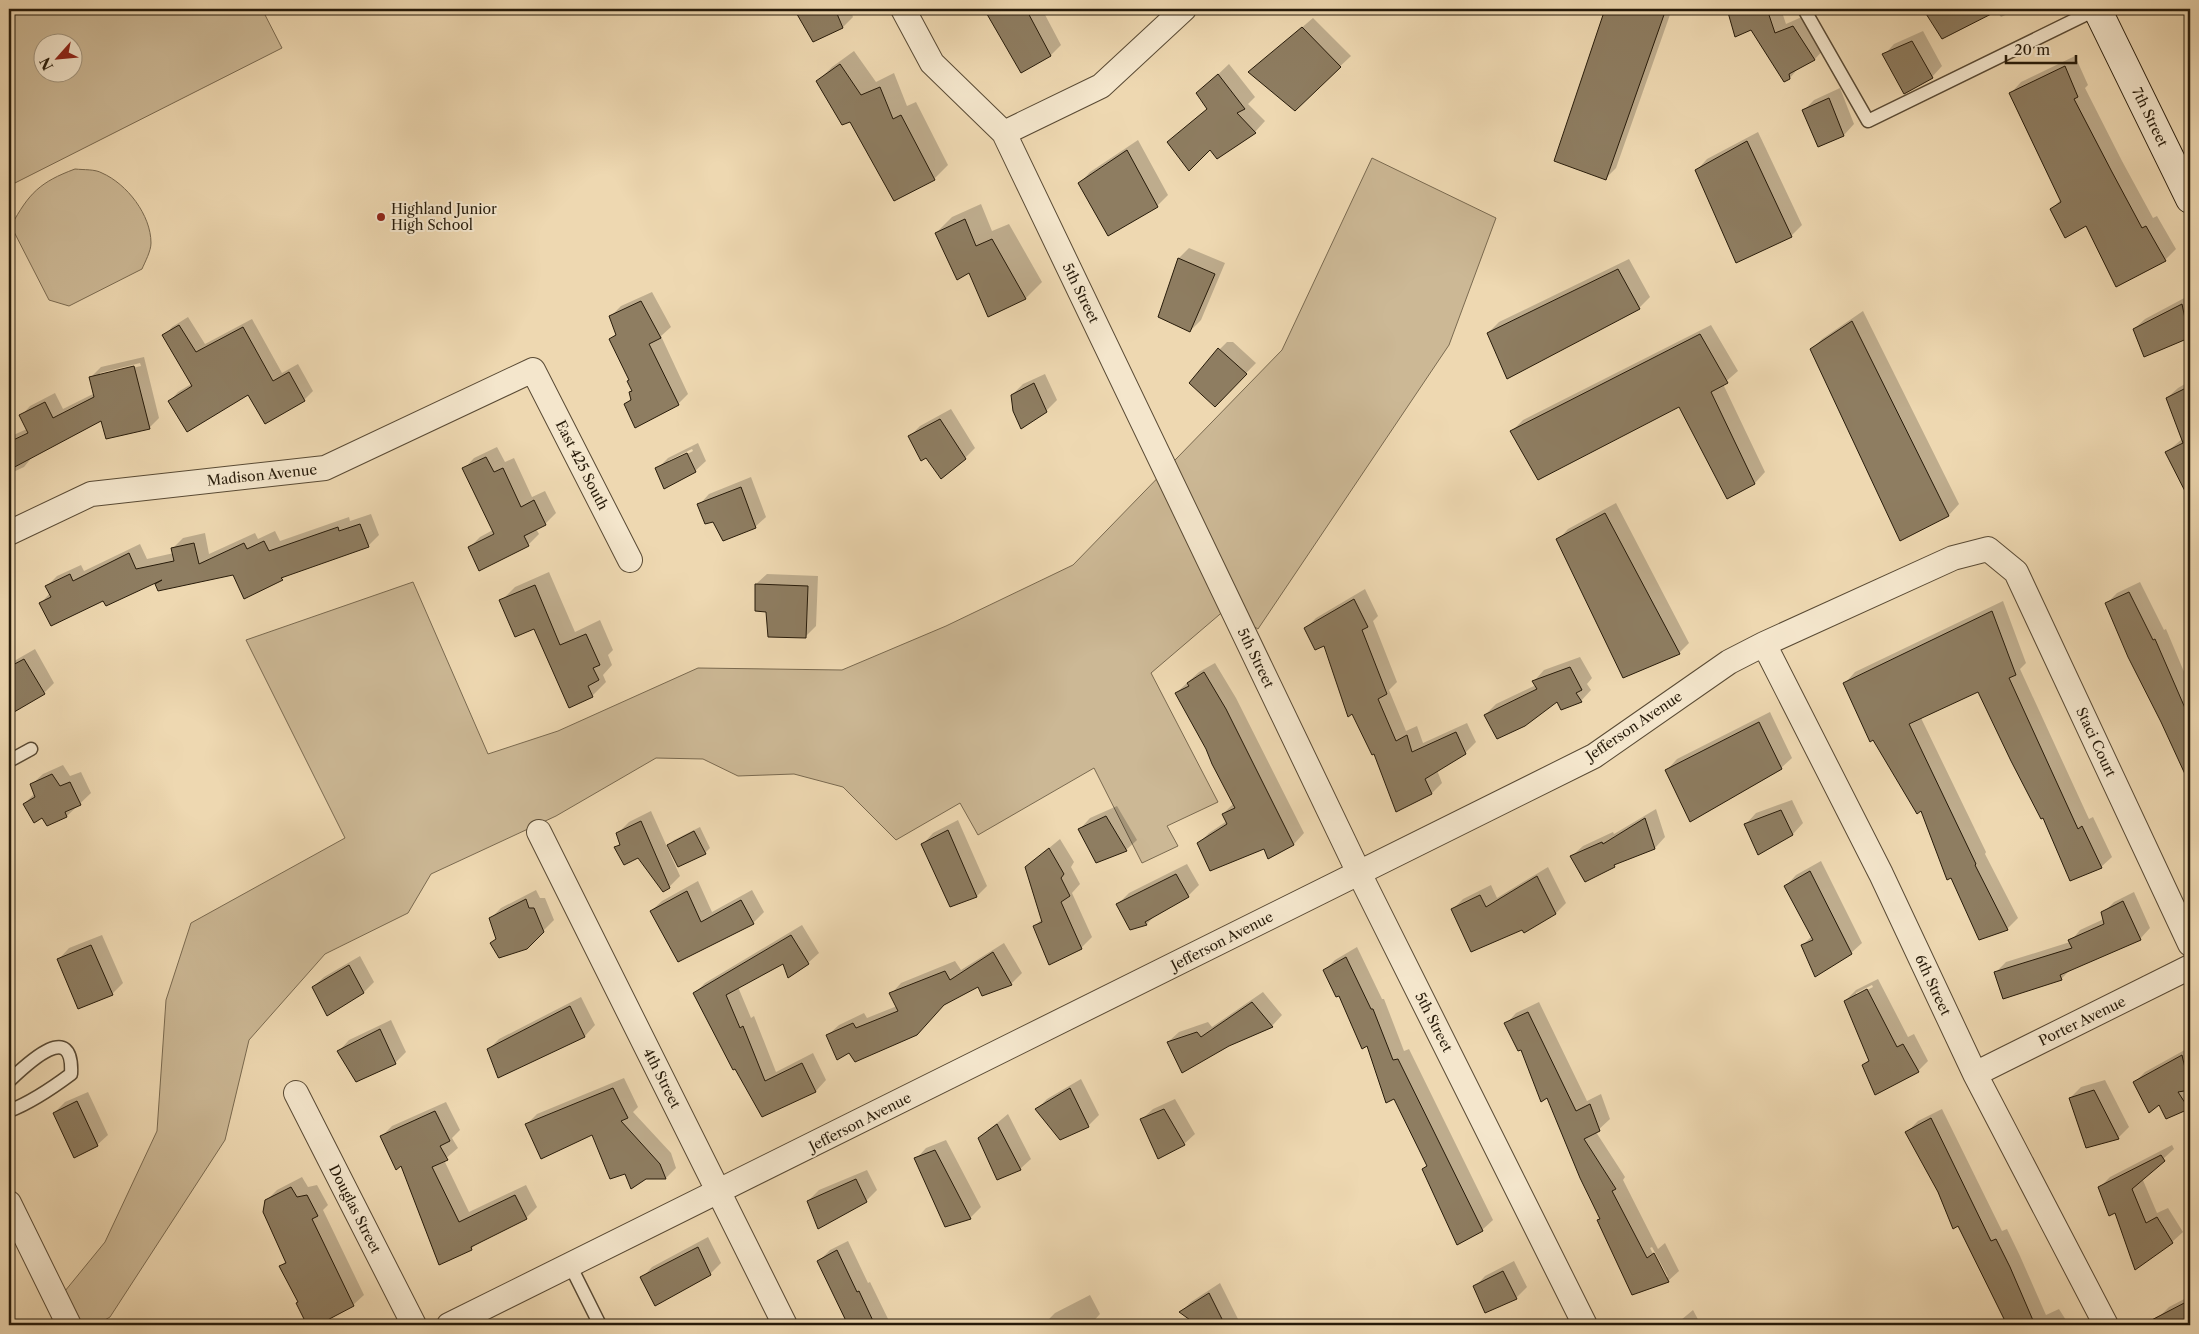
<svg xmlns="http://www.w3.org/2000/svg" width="2199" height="1334" font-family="'Libre Caslon Text',serif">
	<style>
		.green { fill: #ccb895; stroke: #7a6a50; fill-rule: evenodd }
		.shadow { fill: #0003; fill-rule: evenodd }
		.building { fill: #8e7d61; stroke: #271b0a }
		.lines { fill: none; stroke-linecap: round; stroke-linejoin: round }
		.lane-casing { stroke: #594a34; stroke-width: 15 }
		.street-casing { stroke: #594a34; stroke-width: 26 }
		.secondary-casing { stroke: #271b0a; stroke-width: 30 }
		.lane { stroke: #f4e6cc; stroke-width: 12 }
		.street { stroke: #f4e6cc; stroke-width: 24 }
		.secondary { stroke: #f4e6cc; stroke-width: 28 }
		.poi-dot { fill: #8f2418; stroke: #f4e6cc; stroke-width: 2 }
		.labels { text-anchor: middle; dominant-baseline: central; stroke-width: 4; stroke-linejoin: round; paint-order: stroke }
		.street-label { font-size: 14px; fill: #271b0a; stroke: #f4e6cc }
		.poi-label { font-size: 14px; fill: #271b0a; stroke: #f4e6cc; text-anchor: start }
	</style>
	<rect width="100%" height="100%" fill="#eed8b1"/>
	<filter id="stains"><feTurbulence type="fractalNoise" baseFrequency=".004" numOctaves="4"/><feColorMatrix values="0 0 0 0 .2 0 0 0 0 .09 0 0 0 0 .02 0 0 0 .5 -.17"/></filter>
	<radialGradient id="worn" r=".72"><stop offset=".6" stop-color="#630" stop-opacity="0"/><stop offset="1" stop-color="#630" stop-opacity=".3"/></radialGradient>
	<!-- green -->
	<path class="green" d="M9,9h253l20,39 -273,138zM42,42h30v30h-30z
		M1372,158l124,60 -47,127 -191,284 -32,-20 -75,64 67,129 -51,24 11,20 -36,17 -48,-95 -116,67 -18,-32 -64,37 -53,-53 -49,-13 -56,2 -35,-17 -47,-1 -100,58 -125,58 -23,39 -83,41 -76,86 -24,100 -115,177 -14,8h-15l-16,-34 40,-49 52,-111 9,-131 25,-77 154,-85 -99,-198 167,-58 75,172 70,-23 140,-63 144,2 104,-44 127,-61 209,-215z
		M75,169c9,1 20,0 27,4 25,11 49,42 49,70 0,8 -6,19 -9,26l-73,37 -20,-6 -38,-74c18,-33 29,-44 64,-57z"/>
	<!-- shadow -->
	<path class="shadow" d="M799,9h51l3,8 -10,10 -46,-16z
		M985,9h57l19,36 -10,10 -29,16z
		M1607,9h65l-56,159 -11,11 -49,-19z
		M1728,9h53l5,15 18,-8 21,32 -10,11 -15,7 -10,12 -38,-50 -16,8z
		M1925,9h93l-17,8 -5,-7 -54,28z
		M1313,18l38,38 -56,53 -45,-37z
		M1923,31l19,35 -10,11 -48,-22 10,-11z
		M854,51l22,31 18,-9 13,33 9,-4 32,63 -14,14 -84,-59 -32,-39 14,-14z
		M2075,56l13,29 -3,3 37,73 31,57 4,-2 19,33 -11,11 -113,-51 9,-10 -50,-106 10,-11z
		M1229,64l26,33 -7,7 17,17 -10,11 -45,16 -42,-6 40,-34 1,-25z
		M1840,88l14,36 -10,11 -25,11 -16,-35 11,-11z
		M1758,132l44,93 -11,11 -94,-66 10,-11z
		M1138,140l30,55 -11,11 -77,-23 10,-11z
		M981,204l11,27 17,-7 33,58 -16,16 -37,17 -20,-43 -33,-39 16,-16z
		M1189,248l36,15 -24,57 -11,11 -11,-73z
		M1629,259l21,38 -11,11 -151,25 11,-11z
		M652,292l19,35 -10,9 27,58 -10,10h-53l7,-6 -2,-5 3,-3 -2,-11 -21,-39 7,-7 -7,-16 11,-11z
		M2190,295v40l-1,2 -55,-8 11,-10z
		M1863,311l96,193 -10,11 -49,24 -88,-190 10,-10z
		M188,317l17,27 47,-25 30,54 16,-9 15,27 -9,9 -56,-7 -78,8 8,-9 15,-9 -29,-47 8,-9z
		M1711,325l27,46 -15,13 42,88 -10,11 -27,14 -48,-91 -168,25 11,-11z
		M1227,342h6l23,21 -41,42 1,-52z
		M144,357l15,61 -10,10 -47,-8 -69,36 -9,11 -15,7v-37l18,-8 -6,-13 9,-10 25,-13 8,16 32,-16 -4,-16 10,-10zM140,363l1,3 -41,9v-2z
		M1045,374l12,26 -11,11 -34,-16 11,-11z
		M2190,381v94l-9,5 -14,-28 15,-13 -15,-41 11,-10z
		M951,409l24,39 -10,10 -56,-21 11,-11z
		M698,443l8,18 -11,10 -38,-2 11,-11zM692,449l1,2 -25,13v-3z
		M497,447l8,15 9,-4 18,39 13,-6 11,22 -11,11 -9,5 3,5 -11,11 -59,3 11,-11 13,-7 -29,-61 10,-11z
		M751,477l15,40 -11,10 -41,-7 -15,-15 10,-11z
		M1616,503l73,140 -10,10 -121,-113 10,-11z
		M371,514l8,21 -11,11 -81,28 -5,5 -48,-5 -77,10 5,-5 -58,20 -63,4 9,-10 -3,-7 10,-10 24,-11 3,6 56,-27 7,15 27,-6 -1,-5 10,-10 22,-5 4,21 46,-21 3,6 17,-8 5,10 69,-24 1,4z
		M549,572l26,60 25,-12 13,30 -5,5 4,10 -9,10 3,7 -14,14 -57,-69 -34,-26 14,-14z
		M767,574l51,2 -2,50 -10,10 -39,-26 -11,-26z
		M2140,582l24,48 2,-1 24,57v95l-84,-177 11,-11z
		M1365,589l13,27 -5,5 24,61 -8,8 17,41 11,-5 6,17 44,-20 9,19 -11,11 -28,17 5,13 -10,10 -58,-41 -49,-107 -20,-16 11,-11z
		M2003,601l23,62 -6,6 69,150 4,-2 19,40 -11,10 -58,-51 -64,-126 -58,28 65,134 -1,2 33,64 -11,11 -28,9 -58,-129 -76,-126 10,-11z
		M35,649l19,34 -10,10 -31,18 -4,-7v-40z
		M1580,657l12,21 -5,6 4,6 -10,11 -23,-1 -73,15 11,-11 40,-19 -2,-4 10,-11z
		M1215,663l21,35 68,135 -10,11 -25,13 -5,-10 -66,-3 11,-11 18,-12 -4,-7 11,-11 -26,-54 -32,-56 23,-21z
		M1770,712l22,46 -11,10 -114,2 10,-11z
		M63,765l7,11 11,-4 10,21 -24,23h-25l-18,-12 11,-11 -3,-9 11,-10z
		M2190,791v12l-4,-8z
		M1792,800l11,23 -10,11 -34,19 -13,-29 10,-11z
		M1117,806l20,34 -11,10 -46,-21 10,-11z
		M1656,809l9,28 -10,11 -37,14 -4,4 -42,-10 11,-10 30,-14 1,2z
		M651,811l29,65 -11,11 -30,-30 -23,-10 5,-5 -3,-9 11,-11z
		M958,820l29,66 -10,10 -26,10 -28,-62 10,-11z
		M700,827l10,21 -5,5 -36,-8 5,-5z
		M1060,839l14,23 -3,5 9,17 -8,9 20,44 -11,11 -46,-22 7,-7 -16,-52z
		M1821,861l41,82 -11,10 -49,-7 10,-10 -26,-50 10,-11z
		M1187,864l12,21 -11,11 -32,18 -9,10 -17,4 -12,-24 11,-11z
		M1548,867l18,36 -10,10 -32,18 -1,-2 -71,-19 11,-11 28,-14 6,13z
		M698,881l14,31 40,-22 12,22 -11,11 -74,37 -28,-49 11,-10z
		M536,890l4,8h5l9,22 -28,28 -34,-5 5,-5 -6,-20 10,-10z
		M2134,892l16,36 -10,11 -68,29 -11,11 -66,-6 11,-11 64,-20 10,-12 24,-11 -1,-6 11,-11z
		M802,925l17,28 -11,10 -25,-1 -45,25 13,31 3,-2 22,56 37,-19 13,27 -10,11 -54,24 -68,-121 11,-11z
		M102,935l21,48 -11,11 -53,-35 10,-11z
		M1004,943l18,30 -11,11 -33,1 -128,66 -22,-16 11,-10 25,-12 3,5 30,-12 -6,-12 10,-11 54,-22 6,9z
		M1357,947l25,52h2l20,52 5,-2 84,171 -11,10 -59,-61 5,-5 -60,-119 -43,-75 10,-10z
		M360,956l14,26 -10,10 -51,-5 11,-10z
		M1878,979l30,58 6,-3 14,27 -10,10 -55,-6 7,-6 -25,-58 11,-11zM1872,985l1,2 -17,9v-3z
		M1263,992l19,23 -10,11 -104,16 11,-10 29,-10 4,5z
		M581,997l14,28 -10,11 -86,41 -11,-27 11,-11z
		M1539,1002l48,99 14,-7 9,25 -14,13 29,45 -2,3 35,69 7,-6 14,28 -11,10 -69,-61 2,-2 -53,-122 -42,-72 10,-11zM1652,1247l16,30h-3l-15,-29z
		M391,1020l15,32 -11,11 -56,-12 10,-11z
		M2190,1047v59l-2,2 -29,-5 -24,-21 10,-10z
		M624,1078l14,29 -5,5 38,41 5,15 -10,10h-20l-20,-6 -33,-39 -67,-8 11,-11z
		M1081,1079l18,36 -11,11 -51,-17 10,-10z
		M2105,1080l24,47 -11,11 -48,-40 11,-11z
		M88,1092l20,43 -11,10 -43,-32 11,-11z
		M1175,1099l20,35 -11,10 -42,-25 11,-10z
		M446,1102l14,28 -8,8 6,10 -14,12 25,52 57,-27 11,22 -11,11 -48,24 -7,7 -89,-113 10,-10z
		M1942,1109l60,122 5,-2 13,27 26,59 13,-6 10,16h-60l-50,-101 -6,3 -22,-50 -24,-45 11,-11z
		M1008,1114l23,45 -11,10 -41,-31z
		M946,1140l35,67 -11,11 -54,-59 10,-11z
		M2172,1145l2,4 -32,29 15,35 11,-5 15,24 -11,10 -57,-30 -16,-24 11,-11z
		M867,1170l10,20 -11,11h-58l11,-11z
		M302,1177l6,10 9,-2 11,20 -5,5 41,85 -11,10 -38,20h-7l-11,-22 2,-2 -18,-35 5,-5 -20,-60 11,-11z
		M708,1237l13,26 -11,11 -68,4 10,-11z
		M848,1241l20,42 2,-1 21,43h-42l-30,-64 11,-11z
		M1514,1261l13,26 -11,11 -41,-11 10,-11z
		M1220,1283l18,36 -6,6h-50l7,-7 -8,-6 10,-10z
		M1090,1295l10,19 -10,11h-45l-1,-1 11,-11z
		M2190,1296v29h-29l-3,-7 11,-11z
		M1693,1310l8,15h-26z
		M216,1319l3,6h-12z
		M1545,1322l2,3h-9z"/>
	<!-- building -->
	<path class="building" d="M794,9h41l8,19 -30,14z
		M984,9h42l25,47 -30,17z
		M1605,9h61l-60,171 -52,-19z
		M1727,9h40l8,24 18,-7 22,34 -26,14 1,5 -6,3 -33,-52 -16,7z
		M1923,9h78l-59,30z
		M1302,27l39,40 -46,44 -47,-39z
		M1912,41l21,37 -29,16 -22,-40z
		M840,64l21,31 19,-8 13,32 8,-4 34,65 -41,21 -44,-79 -8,3 -26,-44z
		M2065,66l13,31 -4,2 38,73 30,56 4,-2 20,35 -50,26 -30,-61 -21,12 -15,-29 11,-7 -52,-109z
		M1218,74l27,35 -8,4 19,20 -39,26 -7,-9 -21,21 -22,-29 40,-33 -11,-16z
		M1829,98l15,38 -26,11 -16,-37z
		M1747,141l45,96 -56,26 -41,-93z
		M1127,150l31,57 -50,29 -30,-53z
		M965,219l11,27 16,-7 34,60 -38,18 -19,-44 -12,7 -22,-47z
		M1178,258l37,16 -25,58 -32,-15z
		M1618,269l22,40 -133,70 -20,-46z
		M641,301l20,37 -12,6 30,61 -44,23 -11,-24 7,-4 -2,-8 3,-1 -5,-10 2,-1 -20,-41 7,-4 -7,-19z
		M2182,304l7,34 -45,19 -11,-28z
		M1852,321l97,195 -49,25 -90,-192z
		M179,325l17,27 47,-25 30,54 16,-9 16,29 -40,23 -17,-29 -61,37 -19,-31 24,-15 -30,-51z
		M1700,334l28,49 -17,9 44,92 -28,15 -48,-92 -141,73 -28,-49z
		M1218,348l29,26 -32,33 -26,-24z
		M134,366l16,63 -44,10 -5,-18 -92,49v-28l19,-9 -9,-18 26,-13 8,16 41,-21 -5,-20z
		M1034,383l13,29 -26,17 -8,-18 -2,-16z
		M2190,386v115l-25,-49 18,-9 -17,-45z
		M940,419l26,40 -25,20 -15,-21 -5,3 -13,-25z
		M687,453l9,19 -32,17 -9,-21z
		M486,457l8,15 9,-4 18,39 13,-7 12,25 -22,11 5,10 -50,25 -11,-24 26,-13 -32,-66z
		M741,487l15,41 -33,13 -10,-19 -8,2 -8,-20z
		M1605,513l75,141 -57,24 -67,-139z
		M360,524l9,23 -88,31 2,2 -39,19 -11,-24 -75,16 -3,-7 7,-4 -56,26 -3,-5 -52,25 -12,-23 12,-6 -6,-11 25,-12 3,7 56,-28 7,16 38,-8 -3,-13 23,-5 5,21 45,-21 3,6 17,-8 5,10 69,-24 1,4z
		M755,584l53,2 -2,52 -38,-1 -2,-25 -11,-1z
		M535,585l25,60 26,-11 14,31 -7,3 6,12 -11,6 5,11 -24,11 -35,-79 -19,8 -16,-37z
		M2129,592l24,48 2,-1 30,69 5,-2v79l-29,-63 -33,-65 -23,-54z
		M1354,599l14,28 -6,3 25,64 -9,5 18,42 11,-6 5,17 44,-20 10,22 -41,25 7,15 -36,18 -22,-58 -2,1 -20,-41 -4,3 -24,-71 -9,4 -11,-22z
		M1992,611l24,64 -7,3 69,151 4,-3 20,42 -32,13 -27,-63 -2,1 -30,-58 -33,-69 -69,32 67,140 -1,1 33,65 -29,10 -28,-62 -4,2 -26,-69 -4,3 -44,-74 -3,2 -27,-59z
		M24,659l21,35 -36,21v-48z
		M1570,667l12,23 -6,3 6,9 -21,8 -4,-8 -32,24 -28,13 -13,-24 53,-26 -5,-8z
		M1204,672l22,37 68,136 -26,14 -4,-10 -54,22 -13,-28 30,-19 -5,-10 13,-6 -23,-44 -6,-15 -31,-56 14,-7 -2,-3z
		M1759,722l23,47 -92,53 -25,-52z
		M52,774l8,12 10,-4 11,23 -16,7 2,5 -20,9 -5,-8 -8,5 -11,-19 12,-7 -5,-13z
		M1781,810l12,25 -35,20 -14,-31z
		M1106,816l21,35 -31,12 -18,-34z
		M1645,818l10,31 -41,16 1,2 -30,15 -15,-26 32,-14 1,2z
		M641,821l29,67 -7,4 -25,-34 -14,7 -10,-18 6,-2 -4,-12z
		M948,830l29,67 -27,10 -29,-63z
		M694,831l12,23 -28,13 -11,-22z
		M1049,848l15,26 -3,4 9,18 -9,6 21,47 -33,16 -16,-39 9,-4 -17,-55z
		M1810,871l42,83 -37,23 -14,-32 12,-5 -29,-54z
		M1176,874l13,23 -44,25 2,3 -17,5 -14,-26z
		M1537,876l19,38 -32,19 -2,-3 -51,22 -20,-43 29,-14 6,12z
		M687,891l14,31 40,-22 13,24 -76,38 -28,-51z
		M526,899l3,9h5l10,24 -17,17 -28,9 -9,-15 6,-4 -7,-21z
		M2123,901l18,39 -81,35 2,5 -59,19 -9,-27 78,-24 -4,-8 36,-16 -3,-12z
		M791,935l18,29 -21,14 -5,-14 -57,31 14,33 3,-2 22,55 37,-18 14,29 -54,25 -27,-48 -2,1 -40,-77z
		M91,945l22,50 -35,14 -21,-50z
		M993,952l19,33 -30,11 -4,-9 -34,18 -27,30 -62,27 -6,-9 -12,7 -11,-25 27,-12 3,5 42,-17 -9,-18 56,-22 5,9z
		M1346,957l25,52h2l20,51 5,-1 85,172 -26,14 -35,-76 5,-3 -33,-67 -8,4 -19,-57 -5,3 -23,-53 -3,1 -13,-27z
		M349,965l15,28 -37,23 -15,-29z
		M1867,989l30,58 6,-3 16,28 -44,23 -13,-30 7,-4 -25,-60z
		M1252,1002l21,25 -44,19 -47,27 -15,-31 30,-10 4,5z
		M570,1006l15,31 -87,41 -11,-29z
		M1528,1012l48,99 14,-7 10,27 -16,8 32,50 -4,2 35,67 7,-5 15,29 -37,13 -35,-75 3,-1 -20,-41 -33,-80 -6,4 -20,-52 -3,1 -14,-28z
		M380,1029l16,35 -40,18 -19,-31z
		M2182,1055l8,35 -12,2 11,17 -23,10 -7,-14 -10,8 -16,-31z
		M613,1088l15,30 -7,3 39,43 6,15h-20l-15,10 -6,-15 -15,5 -18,-44 -51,24 -16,-35z
		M1070,1088l19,39 -29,13 -25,-31z
		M2094,1090l25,49 -33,9 -17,-50z
		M77,1101l21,45 -24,12 -21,-45z
		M1164,1109l21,36 -27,14 -18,-40z
		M435,1111l15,30 -10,5 8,14 -16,7 27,55 56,-27 12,24 -56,28 1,3 -33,15 -38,-99 -5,4 -16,-34z
		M1931,1118l60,123 5,-2 14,28 25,58h-28l-49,-99 -5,3 -15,-37 -33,-60z
		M997,1124l24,46 -24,10 -19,-42z
		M935,1150l36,69 -26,8 -31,-69z
		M2161,1155l4,6 -33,28 14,34 11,-6 16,26 -38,27 -20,-57 -6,3 -11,-29z
		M856,1179l11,23 -49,27 -11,-28z
		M291,1187l6,10 10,-2 11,21 -6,3 42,87 -36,19h-11l-11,-22 2,-1 -19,-36 7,-3 -23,-51 2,-12z
		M698,1247l13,28 -56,31 -15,-29z
		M837,1250l20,42 2,-1 16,34h-27l-31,-64z
		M1503,1271l14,28 -32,14 -12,-27z
		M1209,1293l16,32h-28l-18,-13z
		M2190,1300v25h-48z"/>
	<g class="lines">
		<!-- lane casing -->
		<g class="lane-casing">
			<path id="lane" d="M1804,9l64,112 229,-112
				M9,761l22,-12
				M9,1081c17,-16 65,-63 62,-7 -20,15 -39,28 -62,37
				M570,1265l30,60"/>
		</g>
		<!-- street casing -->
		<g class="street-casing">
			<path id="street" d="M903,9l29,54 72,70 355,740 226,452
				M1004,133l97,-47 83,-77
				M9,533l82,-39 234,-26 208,-98 97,190
				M1764,644l117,230 94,200 131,251
				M539,832l246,493
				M1975,1074l215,-107
				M296,1093l118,232
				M9,1203l60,122
				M449,1325l1145,-569 135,-94 35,-18 189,-86 35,-9 28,23 174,372"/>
		</g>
		<!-- secondary casing -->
		<g class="secondary-casing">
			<path id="secondary" d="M2097,9l93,190"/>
		</g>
		<!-- lane -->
		<use href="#lane" class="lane"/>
		<!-- street -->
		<use href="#street" class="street"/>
		<!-- secondary -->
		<use href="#secondary" class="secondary"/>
	</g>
	<!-- markers -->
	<circle class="poi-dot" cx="381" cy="217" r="5"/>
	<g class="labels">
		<!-- street labels -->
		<g class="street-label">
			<text transform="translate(2150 117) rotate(64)">7th Street</text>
			<text transform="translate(1081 293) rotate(64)">5th Street</text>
			<text transform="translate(582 465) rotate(63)">East 425 South</text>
			<text transform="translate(262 475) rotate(-6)">Madison Avenue</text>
			<text transform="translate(1256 658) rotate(64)">5th Street</text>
			<text transform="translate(1634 726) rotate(-34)">Jefferson Avenue</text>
			<text transform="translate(2096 742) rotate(65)">Staci Court</text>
			<text transform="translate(1222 941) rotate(-27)">Jefferson Avenue</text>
			<text transform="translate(1933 985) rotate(65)">6th Street</text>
			<text transform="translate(2082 1021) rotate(-26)">Porter Avenue</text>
			<text transform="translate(1434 1022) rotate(63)">5th Street</text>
			<text transform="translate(662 1078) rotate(63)">4th Street</text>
			<text transform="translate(860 1122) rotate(-27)">Jefferson Avenue</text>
			<text transform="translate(355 1209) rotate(63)">Douglas Street</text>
		</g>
		<!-- poi labels -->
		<g class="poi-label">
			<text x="391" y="209">Highland Junior<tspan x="391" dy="16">High School</tspan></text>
		</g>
	</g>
	<!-- margin -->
	<rect width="2199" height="1334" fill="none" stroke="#eed8b1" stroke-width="30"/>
	<rect x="10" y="10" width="2179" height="1314" fill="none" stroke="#271b0a" stroke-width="2.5"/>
	<rect x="15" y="15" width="2169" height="1304" fill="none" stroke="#271b0a"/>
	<!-- north arrow -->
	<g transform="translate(58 58) rotate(243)"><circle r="24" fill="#f4e6cc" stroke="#a2957e"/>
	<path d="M0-4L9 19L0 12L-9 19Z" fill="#8f2418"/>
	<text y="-8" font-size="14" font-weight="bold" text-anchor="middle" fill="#271b0a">N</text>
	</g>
	<!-- scale -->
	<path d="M2006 55v8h70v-8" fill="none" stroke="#271b0a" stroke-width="2.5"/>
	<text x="2014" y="55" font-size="15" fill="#271b0a" stroke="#f4e6cc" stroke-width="4" paint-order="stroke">20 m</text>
	<rect width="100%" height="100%" filter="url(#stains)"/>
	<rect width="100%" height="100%" fill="url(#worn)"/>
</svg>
